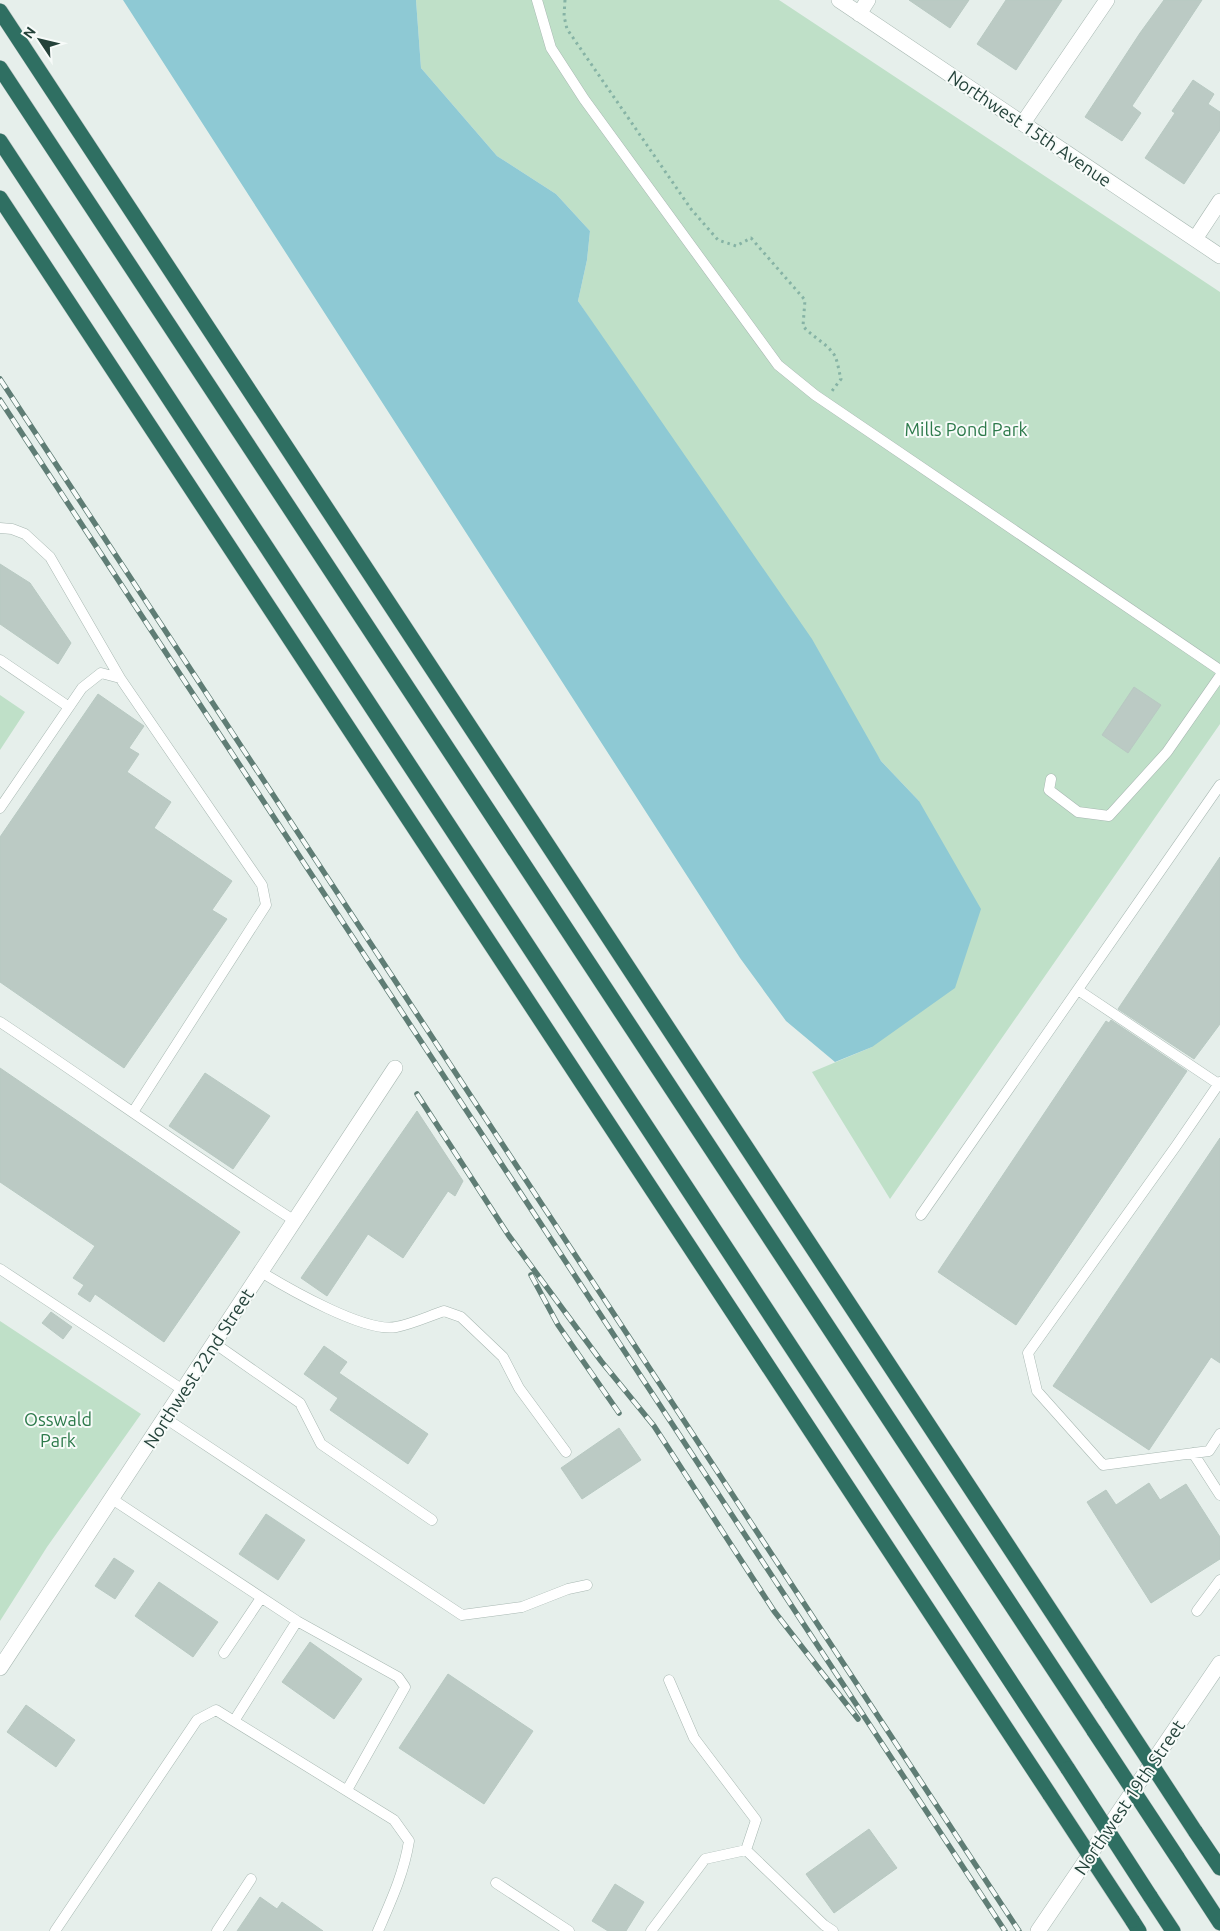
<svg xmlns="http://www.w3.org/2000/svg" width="1220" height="1931" font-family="Ubuntu,sans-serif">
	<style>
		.green { fill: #bfe0c8 }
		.water { fill: #8ec9d4 }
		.building { fill: #bbcac4; stroke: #b8c9c2 }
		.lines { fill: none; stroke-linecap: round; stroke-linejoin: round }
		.service-casing { stroke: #a8b8b2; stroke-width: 11 }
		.minor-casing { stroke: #a8b8b2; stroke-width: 16 }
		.tertiary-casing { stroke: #a8b8b2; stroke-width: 16 }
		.motorway-casing { stroke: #c2cac8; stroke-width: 16 }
		.path { stroke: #86b3a5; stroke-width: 3; stroke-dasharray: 2.5 4; stroke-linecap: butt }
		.service { stroke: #fff; stroke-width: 10 }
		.minor { stroke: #fff; stroke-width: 15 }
		.tertiary { stroke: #fff; stroke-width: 15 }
		.motorway { stroke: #2f6f62; stroke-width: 15 }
		.rail-casing { stroke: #5f7d75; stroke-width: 5.5 }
		.rail { stroke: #f7fbf9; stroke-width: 4; stroke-dasharray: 11; stroke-linecap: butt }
		.motorway-bridge-casing { stroke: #c2cac8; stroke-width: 16; stroke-linecap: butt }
		.motorway-bridge { stroke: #2f6f62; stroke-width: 15 }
		.labels { text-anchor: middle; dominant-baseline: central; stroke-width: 4; stroke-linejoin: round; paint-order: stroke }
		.street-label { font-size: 18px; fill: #24423a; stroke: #f7fbf9 }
		.park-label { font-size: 18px; fill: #2d7a4b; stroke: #f7fbf9 }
	</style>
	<rect width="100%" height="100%" fill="#e6efeb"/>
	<!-- green -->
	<path class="green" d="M416,0h363l441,292v432l-330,475 -78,-127 60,-25 47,-246 -38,-40 -303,-460 9,-41 3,-29 -34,-37 -59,-38 -76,-88z
		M0,695l25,17 -25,38z
		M0,1321l141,93 -94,133 -47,74z"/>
	<!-- water -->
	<path class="water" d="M123,0h293l5,68 76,88 59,38 34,37 -3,29 -9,41 234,338 69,122 38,40 62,108 -26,79 -83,59 -37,15 -49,-41 -46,-63z"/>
	<!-- building -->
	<path class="building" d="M909,0h60l-19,28z
		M1006,0h56l-46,70 -39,-26z
		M1164,0h38l-70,106 9,7 -19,28 -37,-24 55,-84z
		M1193,80l21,14 -6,10 12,8v18l-36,54 -39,-26 30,-45 -3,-2z
		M0,564l30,19 41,60 -13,21 -58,-40z
		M1134,687l27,18 -33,48 -26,-18z
		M98,694l46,32 -15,22 10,6 -12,18 44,30 -17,26 78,53 -20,29 15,9 -103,149 -124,-86v-145z
		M1220,857v167l-26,35 -76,-50z
		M1111,1020l76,51 -171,254 -78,-53 168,-251 3,2z
		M0,1068l240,164 -76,110 -69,-48 -5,8 -12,-8 6,-9 -11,-7 22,-32 -95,-64z
		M205,1073l65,43 -37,53 -64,-43z
		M417,1111l46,70 -8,15 -7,-5 -45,67 -35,-24 -41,62 -26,-18z
		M1220,1138v225l-9,-6 -62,93 -96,-64z
		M51,1312l21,15 -9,12 -21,-16z
		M324,1346l23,16 -8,11 89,61 -20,30 -78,-54 8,-12 -34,-24z
		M619,1428l22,32 -59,39 -21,-31z
		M1149,1483l11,17 26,-16 34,53v22l-69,44 -64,-101 19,-12 10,15z
		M266,1514l39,26 -27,40 -39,-26z
		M114,1558l20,13 -19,28 -20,-13z
		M159,1582l59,40 -25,35 -58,-41z
		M310,1642l52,37 -28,40 -52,-37z
		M448,1674l85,57 -49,73 -85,-56z
		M26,1705l49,35 -19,27 -49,-35z
		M869,1829l28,39 -63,45 -28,-39z
		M615,1884l29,18 -18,29h-18l-16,-10z
		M260,1897l17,12 5,-7 41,29h-86z"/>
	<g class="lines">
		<!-- service casing -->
		<g class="service-casing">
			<path id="service" d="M537,0l14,48 33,51 194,266 37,30 405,275
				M0,528l12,1 13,5 25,23 70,121
				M0,660l69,47
				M1051,779l-2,11 29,22 31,4 58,-64 53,-76
				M0,808l82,-120 19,-15 19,5 142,207 4,20 -133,207
				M1078,990l142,95
				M0,1022c99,66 195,135 295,199
				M1220,1082l-44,64 -148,207 9,38 66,74 106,-14 11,-17
				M921,1215l299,-430
				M0,1269l183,121
				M261,1272c28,17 104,61 135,55 16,-3 33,-11 48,-16l17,6 42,40 16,31 47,64
				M214,1343l86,60 21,41 111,76
				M165,1418l297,197 60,-8 46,-18 19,-4
				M1193,1453l27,42
				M112,1499l185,122 -63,100
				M1197,1611l23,-31
				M297,1621l101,56 7,10 -58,103
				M224,1653l37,-55
				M669,1680l25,58 62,82 -10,30
				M496,1883l73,48
				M55,1931l142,-211 19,-10 178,110 15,21c-5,32 -18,60 -31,90
				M217,1931l34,-52
				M651,1931l54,-72 41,-9 78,75 9,6"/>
		</g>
		<!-- minor casing -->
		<g class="minor-casing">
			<path id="minor" d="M839,0l381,256
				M859,14l9,-14
				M1023,123l84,-123
				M1195,239l25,-38
				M0,1668l395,-600"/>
		</g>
		<!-- tertiary casing -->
		<g class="tertiary-casing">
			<path id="tertiary" d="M1038,1931l182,-268"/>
		</g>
		<!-- motorway casing -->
		<g class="motorway-casing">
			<path id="motorway" d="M0,11l1112,1693
				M0,68l1094,1663
				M0,141l1068,1628
				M0,198l1050,1597
				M1195,1831l25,37
				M1177,1857l43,66
				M1150,1896l23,35
				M1132,1920l7,11"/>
		</g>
		<!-- path -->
		<path class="path" d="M565,0l-1,16 3,13 124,180 27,31 18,6 15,-8 54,62 -2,26c9,11 24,17 32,30 3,7 4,16 6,23l-9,12"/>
		<!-- service -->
		<use href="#service" class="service"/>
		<!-- minor -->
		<use href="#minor" class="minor"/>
		<!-- tertiary -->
		<use href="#tertiary" class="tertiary"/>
		<!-- motorway -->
		<use href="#motorway" class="motorway"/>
		<!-- rail casing -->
		<g class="rail-casing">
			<path id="rail" d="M0,379l1019,1552
				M0,400l1005,1531
				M417,1094l92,142 92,125 53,65 120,185 84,108
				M531,1275l27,50 61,88"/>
		</g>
		<!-- rail -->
		<use href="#rail" class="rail"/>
		<!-- motorway-bridge casing -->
		<g class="motorway-bridge-casing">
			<path id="motorway-bridge" d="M1112,1704l83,127
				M1094,1731l83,126
				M1068,1769l82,127
				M1050,1795l82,125"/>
		</g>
		<!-- motorway-bridge -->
		<use href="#motorway-bridge" class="motorway-bridge"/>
	</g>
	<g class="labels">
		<!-- street labels -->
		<g class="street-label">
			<text transform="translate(1030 128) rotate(34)">Northwest 15th Avenue</text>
			<text transform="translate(198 1368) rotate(-57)">Northwest 22nd Street</text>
			<text transform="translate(1129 1797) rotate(-56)">Northwest 19th Street</text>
		</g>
		<!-- park labels -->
		<g class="park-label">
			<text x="966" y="429">Mills Pond Park</text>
			<text x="58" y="1419">Osswald<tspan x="58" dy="21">Park</tspan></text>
		</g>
	</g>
	<!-- north arrow -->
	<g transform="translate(40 40) rotate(305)" stroke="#f7fbf9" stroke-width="4" paint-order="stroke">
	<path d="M0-4L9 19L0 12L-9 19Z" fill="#24423a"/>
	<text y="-8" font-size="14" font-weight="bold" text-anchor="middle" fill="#24423a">N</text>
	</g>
</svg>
